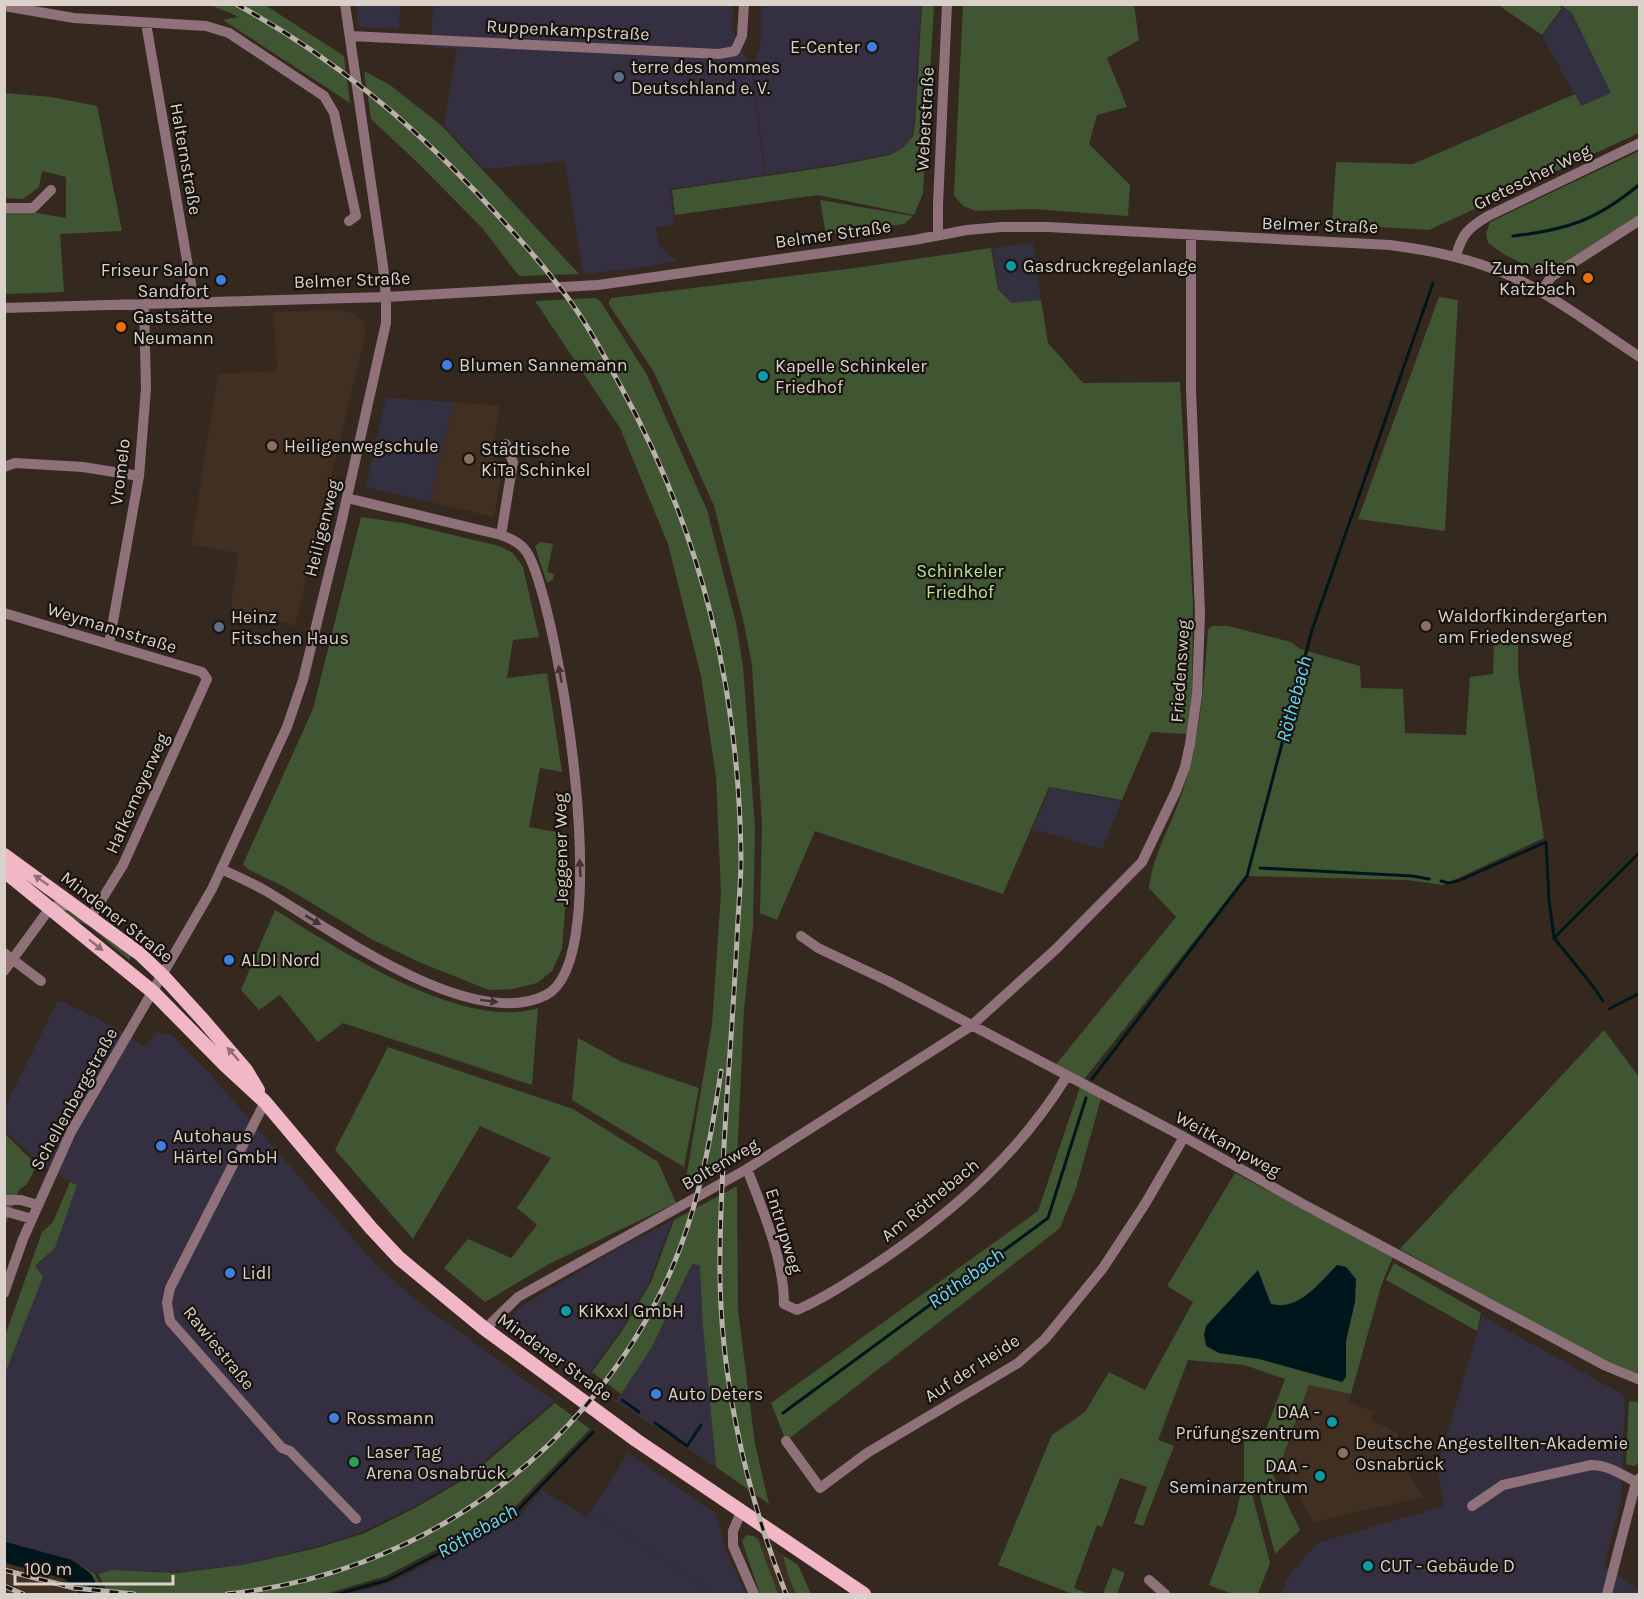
<svg xmlns="http://www.w3.org/2000/svg" width="1644" height="1599" font-family="Karla,sans-serif">
	<style>
		.commercial { fill: #353041 }
		.industrial { fill: #333041 }
		.built { fill: #413021 }
		.green { fill: #405532 }
		.water { fill: #00161d }
		.lines { fill: none; stroke-linecap: round; stroke-linejoin: round }
		.stream { stroke: #00161d; stroke-width: 3 }
		.river { stroke: #00161d; stroke-width: 20 }
		.minor { stroke: #8e7179; stroke-width: 10 }
		.major { stroke: #f2b7c7; stroke-width: 14 }
		.rail-casing { stroke: #bab1aa; stroke-width: 5 }
		.rail { stroke: #18130e; stroke-width: 3; stroke-dasharray: 9; stroke-linecap: butt }
		.oneway { fill: #413433 }
		.oneway2 { fill: #906d74 }
		.shop-dot { fill: #3f7fe0; stroke: #18130e; stroke-width: 2 }
		.service-dot { fill: #5c6f8a; stroke: #18130e; stroke-width: 2 }
		.culture-dot { fill: #0f9aa8; stroke: #18130e; stroke-width: 2 }
		.food-dot { fill: #e8710a; stroke: #18130e; stroke-width: 2 }
		.education-dot { fill: #8d6e63; stroke: #18130e; stroke-width: 2 }
		.leisure-dot { fill: #2e9e5b; stroke: #18130e; stroke-width: 2 }
		.labels { text-anchor: middle; dominant-baseline: central; stroke-width: 4.5; stroke-linejoin: round; paint-order: stroke }
		.street-label { font-size: 18px; fill: #d9d1ca; stroke: #18130e }
		.poi-label { font-size: 18px; fill: #d9d1ca; stroke: #18130e; text-anchor: start }
		.park-label { font-size: 18px; fill: #b6e395; stroke: #18130e }
		.water-label { font-size: 20px; font-style: italic; fill: #65d9fa; stroke: #18130e }
	</style>
	<rect width="100%" height="100%" fill="#35291f"/>
	<!-- commercial -->
	<path class="commercial" d="M356,5h44l-1,24 -40,-2z
		M433,5h300l-1,23 19,40 14,107 -95,14 4,35 -18,3 2,17 18,17 -44,8 -49,5 -18,-113 -81,8 -40,-43 13,-77 -26,-2z
		M762,5h159l-7,118 -2,13 -8,11 -14,7 -57,11 -67,10 -14,-108 8,-17z
		M58,1000l57,27 29,20 12,-14 15,1 38,39 166,191 42,37 137,100 -85,73 -54,32 -51,25 -49,16 -74,18 -67,7 -64,-2 -15,4 -17,-11 -73,-21v-169l30,-106 20,-19 22,-63 -36,-21 -36,-33 -1,-22z
		M672,1221l-23,61 -27,46 -36,50 -78,-55 12,-16 102,-61z
		M692,1264l9,1 2,63 13,139 -100,-66 36,-54z
		M1482,1316l143,80 -4,105 -17,65 35,24v4h-358l7,-17 29,-34 127,-37 -7,-37z
		M628,1453l88,60 9,35 21,46h-32l-123,-83z"/>
	<!-- industrial -->
	<path class="industrial" d="M1564,8l8,5 39,80 -30,13 -39,-70z
		M1033,243l8,57 -29,3 -13,-14 -7,-41z
		M386,398l68,4 -24,100 -64,-15z
		M1050,788l72,13 -20,48 -70,-20z
		M542,1490l44,27 5,-6 5,3 118,80h-365l41,-11 127,-64z"/>
	<!-- built -->
	<path class="built" d="M341,310l13,3 9,8 3,11 -71,294 -64,-18 7,-55 -47,-8 27,-171 59,-3 -4,-59z
		M454,402l45,4 -7,49 11,9 -9,53 -64,-15z
		M1309,1385l42,9 -2,8 25,10 -3,8 27,13 -1,15 8,10 -5,5 24,34 -111,25 -32,-60z
		M758,1539l25,16 5,20 8,19h-18z
		M4,1552l63,17 16,11 8,14h-86z"/>
	<!-- green -->
	<path class="green" d="M211,5h54l79,51 6,47 -127,-83 16,-3z
		M922,5h12l-11,188 -9,22 -96,-20 -143,20 -3,-25 162,-24 56,-11 14,-8 9,-11 2,-12z
		M963,5h171l5,35 -32,18 20,49 -30,8 -8,29 41,41 -2,31 -95,-7 -57,2 -13,-5 -9,-11z
		M1498,5h59l5,3 -20,27z
		M1561,5h78v128l-210,97 -97,-6 4,-62 77,2 162,-70 6,12 30,-13 -39,-80z
		M364,71l26,14 52,41 137,148 -60,2 -36,-47 -64,-65 -48,-45z
		M5,93l46,4 46,9 25,125 -62,3 4,58 -59,2 -1,-81 28,-1 34,6v-41l-24,-6 -3,16 -16,12 -18,-1z
		M1639,151v64l-93,60 -41,-20 -17,-12 -2,-9 4,-12z
		M820,200l93,16 -9,8 -78,11z
		M991,248l7,41 14,14 29,-3 7,43 35,40 97,-1 13,221 -1,97 -4,34 -37,-2 -29,68 -73,-13 -46,107 -188,-63 -38,89 -17,-7 2,-89 -10,-159 -9,-46 -29,-113 -60,-134 -45,-67v-4l3,-3 236,-29z
		M1439,297l19,3 -13,231 -87,-12z
		M596,298l5,4 46,73 60,135 29,113 7,44 12,160 -2,100 -9,82 -7,152 -53,30 28,-166 9,-132 -5,-116 -15,-101 -33,-132 -48,-116 -85,-127z
		M361,517l42,6 96,23 14,7 10,14 16,70 -26,3 -6,38 40,-5 15,99 -22,-4 -11,59 38,7v49l-5,66 -10,22 -15,12 -24,6 -24,1 -70,-28 -46,-22 -88,-53 -36,-17 -6,-6 70,-155z
		M540,542l13,2 -6,28 7,2 -1,6 -6,3 -12,-37z
		M1212,626h16l63,16 9,7 60,17 1,22 42,1 2,44 61,2 4,-58 23,-3 1,-34 24,-8v41l26,165 -101,47 -36,-5 -161,-4 -165,207 21,12 -26,93 -16,40 -274,213 -15,-38 267,-192 43,-127 -28,-16 123,-151 -27,-29c4,-34 23,-64 33,-95 18,-53 22,-108 26,-163z
		M63,909l34,18 36,27 -4,6 -40,-34 -16,-7z
		M275,910c64,39 187,122 263,98l-6,77 -189,-62 -25,19 -38,-47 -21,15 -18,-20z
		M1604,1030l35,47v302l-87,-46 -152,-84z
		M578,1038l44,24 77,26 -15,79 -112,-67z
		M388,1047l185,62 85,53 18,41 -127,61 -64,38 -41,-34 24,-29 43,19 26,-33 -20,-17 34,-50 -71,-32 -67,113 -78,-89z
		M5,1134l32,31 -10,19 -8,6 -14,36z
		M1235,1173l158,84 -11,26 -31,111 -42,-9 -28,77 -10,9 29,59 -25,24 -18,-69 -6,5 19,73 -12,31h-25l-24,-9 27,-71 8,-36v-44l18,6 23,-61 -41,-14 -56,-5 -30,80 16,6 -31,80 -9,-3 13,-36 -27,-9 -18,49 -5,-2 -23,63 15,6h-16l-75,-29 54,-130 33,-23 24,-40 36,18 48,-88 -26,-16z
		M70,1182l7,3 -22,63 -20,18 8,11 -38,96v-37l37,-104 11,-10z
		M737,1186l1,124 17,134 14,60 -53,-37 -13,-139 -3,-63 -8,-1 -40,83 -31,47 -29,-22 30,-41 29,-49 23,-62z
		M1394,1263l87,50 -4,18 -91,-51z
		M1629,1401l10,1v60l-4,4 -9,-2z
		M555,1403l35,26 -78,81 -126,66 -61,18h-216l-11,-20 13,-4 65,3 66,-8 75,-17 48,-15 50,-25 55,-32z
		M746,1535l7,1 5,3 20,55h-18l-18,-53z
		M4,1542l74,22 17,10 5,11 -15,-1c-10,-18 -61,-27 -80,-32z
		M783,1555l15,10 13,29h-15l-8,-19z
		M1113,1568l12,5 -8,21h-14z"/>
	<!-- water -->
	<path class="water" d="M1337,1265l9,2 10,12 -1,23 -9,39v36l-4,5 -83,-23 -40,-6 -13,-7 -2,-12 2,-8 52,-56 13,34c28,7 47,-20 66,-39z"/>
	<g class="lines">
		<!-- stream -->
		<path class="stream" d="M1513,236c54,-6 84,-16 127,-52
			M1260,868l152,8 17,3
			M1441,881l7,2 10,-2 88,-39 3,58 5,38 86,-86
			M1554,938l38,47 11,16
			M1609,1009l31,-16
			M1092,1079l155,-203 65,-246 121,-347
			M622,1400l17,12
			M783,1413l265,-195 38,-120
			M655,1423l32,23 14,-21
			M338,1594l50,-14 126,-66 79,-82"/>
		<!-- river -->
		<path class="river" d="M4,1552l63,17 16,11 8,14"/>
		<!-- minor -->
		<path class="minor" d="M4,6l70,12 132,8 23,7 95,63 10,17 22,103 -7,5
			M146,23l48,278
			M350,36l369,18 16,-3 7,-15 2,-32
			M4,208h29l18,-18
			M938,235v-30l9,-201
			M1456,256c6,-22 12,-28 32,-40l152,-73
			M1541,292l10,-15 89,-57
			M4,308l382,-11 212,-12 316,-45 53,-10 34,-3h47l342,18c45,6 88,15 129,35 42,21 81,51 121,77
			M4,467l11,-4 68,4 56,9
			M501,535l12,-73 -7,-18
			M4,613l198,59 5,7 -84,186 -32,52
			M109,644l30,-168 7,-88 -2,-85
			M221,869c15,7 31,14 45,22 64,38 205,142 280,104 71,-36 14,-377 -17,-439 -6,-12 -17,-17 -28,-21l-154,-37
			M801,936l17,12 70,33 296,156 119,67 303,162 34,14
			M4,953l37,28
			M4,971l46,-63 10,-3 13,1
			M265,1102l-95,186 -3,15 3,18 112,127 8,3 66,68
			M747,1169c16,41 37,91 37,135l13,6c29,-13 53,-29 79,-46 77,-52 142,-109 191,-188
			M4,1200h17l17,5
			M4,1211l28,8
			M4,1293l19,-54 48,-107 141,-243 75,-162 16,-47 38,-156 45,-201v-26l-3,-31 -38,-262
			M485,1329l33,-32 229,-128 224,-143 85,-77 86,-87 34,-71 9,-24 5,-23 7,-49 3,-81 -9,-224v-154
			M786,1441l34,47 47,-35 151,-90 27,-24 58,-71 42,-64 39,-67
			M1472,1506l31,-21 88,-20c17,0 30,9 45,17
			M741,1512l-8,19v15l21,48
			M1149,1580l16,14
			M1607,1594l29,-112 4,-4"/>
		<!-- major -->
		<path class="major" d="M4,855l136,99 23,22 41,45 42,49 12,20
			M4,871l149,121 72,73 40,37 106,126 28,30 41,34 45,37 151,111 228,154"/>
		<!-- rail casing -->
		<g class="rail-casing">
			<path id="rail" d="M236,4c90,49 169,113 239,187 31,33 62,66 89,102 22,28 39,61 56,92 82,148 119,304 121,473 0,27 -3,54 -4,81 -5,104 -16,209 -17,314 -2,116 24,234 66,341
				M4,1570l70,18 60,6
				M4,1586l19,8
				M227,1594c187,-19 352,-135 435,-304 34,-69 48,-144 59,-219"/>
		</g>
		<!-- rail -->
		<use href="#rail" class="rail"/>
	</g>
	<!-- one-way arrows -->
	<defs><path id="oneway-solid" d="M-6-.8H1V-3.2L6.5 0L1 3.2V.8H-6Z" transform="scale(1.5)"/></defs>
	<g class="oneway">
		<use href="#oneway-solid" transform="translate(560 674) rotate(-101)"/>
		<use href="#oneway-solid" transform="translate(580 868) rotate(-93)"/>
		<use href="#oneway-solid" transform="translate(313 920) rotate(31)"/>
		<use href="#oneway-solid" transform="translate(489 1001) rotate(7)"/>
	</g>
	<g class="oneway2">
		<use href="#oneway-solid" transform="translate(41 880) rotate(-145)"/>
		<use href="#oneway-solid" transform="translate(96 945) rotate(39)"/>
		<use href="#oneway-solid" transform="translate(233 1054) rotate(-131)"/>
	</g>
	<!-- markers -->
	<g class="shop-dot">
		<circle cx="872" cy="47" r="6"/>
		<circle cx="221" cy="280" r="6"/>
		<circle cx="447" cy="365" r="6"/>
		<circle cx="229" cy="960" r="6"/>
		<circle cx="161" cy="1146" r="6"/>
		<circle cx="230" cy="1273" r="6"/>
		<circle cx="656" cy="1394" r="6"/>
		<circle cx="334" cy="1418" r="6"/>
	</g>
	<g class="service-dot">
		<circle cx="619" cy="77" r="6"/>
		<circle cx="219" cy="627" r="6"/>
	</g>
	<g class="culture-dot">
		<circle cx="1011" cy="266" r="6"/>
		<circle cx="763" cy="376" r="6"/>
		<circle cx="566" cy="1311" r="6"/>
		<circle cx="1332" cy="1422" r="6"/>
		<circle cx="1320" cy="1476" r="6"/>
		<circle cx="1368" cy="1566" r="6"/>
	</g>
	<g class="food-dot">
		<circle cx="1588" cy="278" r="6"/>
		<circle cx="121" cy="327" r="6"/>
	</g>
	<g class="education-dot">
		<circle cx="272" cy="446" r="6"/>
		<circle cx="469" cy="459" r="6"/>
		<circle cx="1426" cy="626" r="6"/>
		<circle cx="1343" cy="1453" r="6"/>
	</g>
	<circle class="leisure-dot" cx="354" cy="1462" r="6"/>
	<g class="labels">
		<!-- street labels -->
		<g class="street-label">
			<text transform="translate(568 30) rotate(3)">Ruppenkampstraße</text>
			<text transform="translate(925 119) rotate(-87)">Weberstraße</text>
			<text transform="translate(186 159) rotate(80)">Halternstraße</text>
			<text transform="translate(1532 177) rotate(-26)">Gretescher Weg</text>
			<text transform="translate(1320 225) rotate(2)">Belmer Straße</text>
			<text transform="translate(833 234) rotate(-8)">Belmer Straße</text>
			<text transform="translate(352 280) rotate(-2)">Belmer Straße</text>
			<text transform="translate(120 472) rotate(-83)">Vromelo</text>
			<text transform="translate(322 528) rotate(-76)">Heiligenweg</text>
			<text transform="translate(112 628) rotate(17)">Weymannstraße</text>
			<text transform="translate(1180 671) rotate(-86)">Friedensweg</text>
			<text transform="translate(137 793) rotate(-66)">Hafkemeyerweg</text>
			<text transform="translate(561 849) rotate(-91)">Jeggener Weg</text>
			<text transform="translate(117 917) rotate(38)">Mindener Straße</text>
			<text transform="translate(74 1099) rotate(-61)">Schellenbergstraße</text>
			<text transform="translate(1228 1144) rotate(29)">Weitkampweg</text>
			<text transform="translate(720 1164) rotate(-30)">Boltenweg</text>
			<text transform="translate(930 1200) rotate(-39)">Am Röthebach</text>
			<text transform="translate(784 1231) rotate(73)">Entrupweg</text>
			<text transform="translate(219 1348) rotate(51)">Rawiestraße</text>
			<text transform="translate(555 1357) rotate(36)">Mindener Straße</text>
			<text transform="translate(972 1368) rotate(-33)">Auf der Heide</text>
		</g>
		<!-- poi labels -->
		<g class="poi-label">
			<text x="860" y="47" text-anchor="end">E-Center</text>
			<text x="631" y="67">terre des hommes<tspan x="631" dy="21">Deutschland e. V.</tspan></text>
			<text x="1023" y="266">Gasdruckregelanlage</text>
			<text x="1576" y="268" text-anchor="end">Zum alten<tspan x="1576" dy="21">Katzbach</tspan></text>
			<text x="209" y="270" text-anchor="end">Friseur Salon<tspan x="209" dy="21">Sandfort</tspan></text>
			<text x="133" y="317">Gastsätte<tspan x="133" dy="21">Neumann</tspan></text>
			<text x="459" y="365">Blumen Sannemann</text>
			<text x="775" y="366">Kapelle Schinkeler<tspan x="775" dy="21">Friedhof</tspan></text>
			<text x="284" y="446">Heiligenwegschule</text>
			<text x="481" y="449">Städtische<tspan x="481" dy="21">KiTa Schinkel</tspan></text>
			<text x="1438" y="616">Waldorfkindergarten<tspan x="1438" dy="21">am Friedensweg</tspan></text>
			<text x="231" y="617">Heinz<tspan x="231" dy="21">Fitschen Haus</tspan></text>
			<text x="241" y="960">ALDI Nord</text>
			<text x="173" y="1136">Autohaus<tspan x="173" dy="21">Härtel GmbH</tspan></text>
			<text x="242" y="1273">Lidl</text>
			<text x="578" y="1311">KiKxxl GmbH</text>
			<text x="668" y="1394">Auto Deters</text>
			<text x="1320" y="1412" text-anchor="end">DAA -<tspan x="1320" dy="21">Prüfungszentrum</tspan></text>
			<text x="346" y="1418">Rossmann</text>
			<text x="1355" y="1443">Deutsche Angestellten-Akademie<tspan x="1355" dy="21">Osnabrück</tspan></text>
			<text x="366" y="1452">Laser Tag<tspan x="366" dy="21">Arena Osnabrück</tspan></text>
			<text x="1308" y="1466" text-anchor="end">DAA -<tspan x="1308" dy="21">Seminarzentrum</tspan></text>
			<text x="1380" y="1566">CUT - Gebäude D</text>
		</g>
		<!-- park labels -->
		<g class="park-label">
			<text x="960" y="571">Schinkeler<tspan x="960" dy="21">Friedhof</tspan></text>
		</g>
		<!-- water labels -->
		<g class="water-label">
			<text transform="translate(1294 699) rotate(-75)">Röthebach</text>
			<text transform="translate(966 1278) rotate(-36)">Röthebach</text>
			<text transform="translate(477 1531) rotate(-30)">Röthebach</text>
		</g>
	</g>
	<!-- border -->
	<rect width="1644" height="1599" fill="none" stroke="#d9d1ca" stroke-width="12"/>
	<!-- scale -->
	<path d="M15 1575v9h158v-9" fill="none" stroke="#d9d1ca" stroke-width="3"/>
	<text x="24" y="1575" font-size="18" fill="#d9d1ca" stroke="#18130e" stroke-width="4.5" paint-order="stroke">100 m</text>
</svg>
